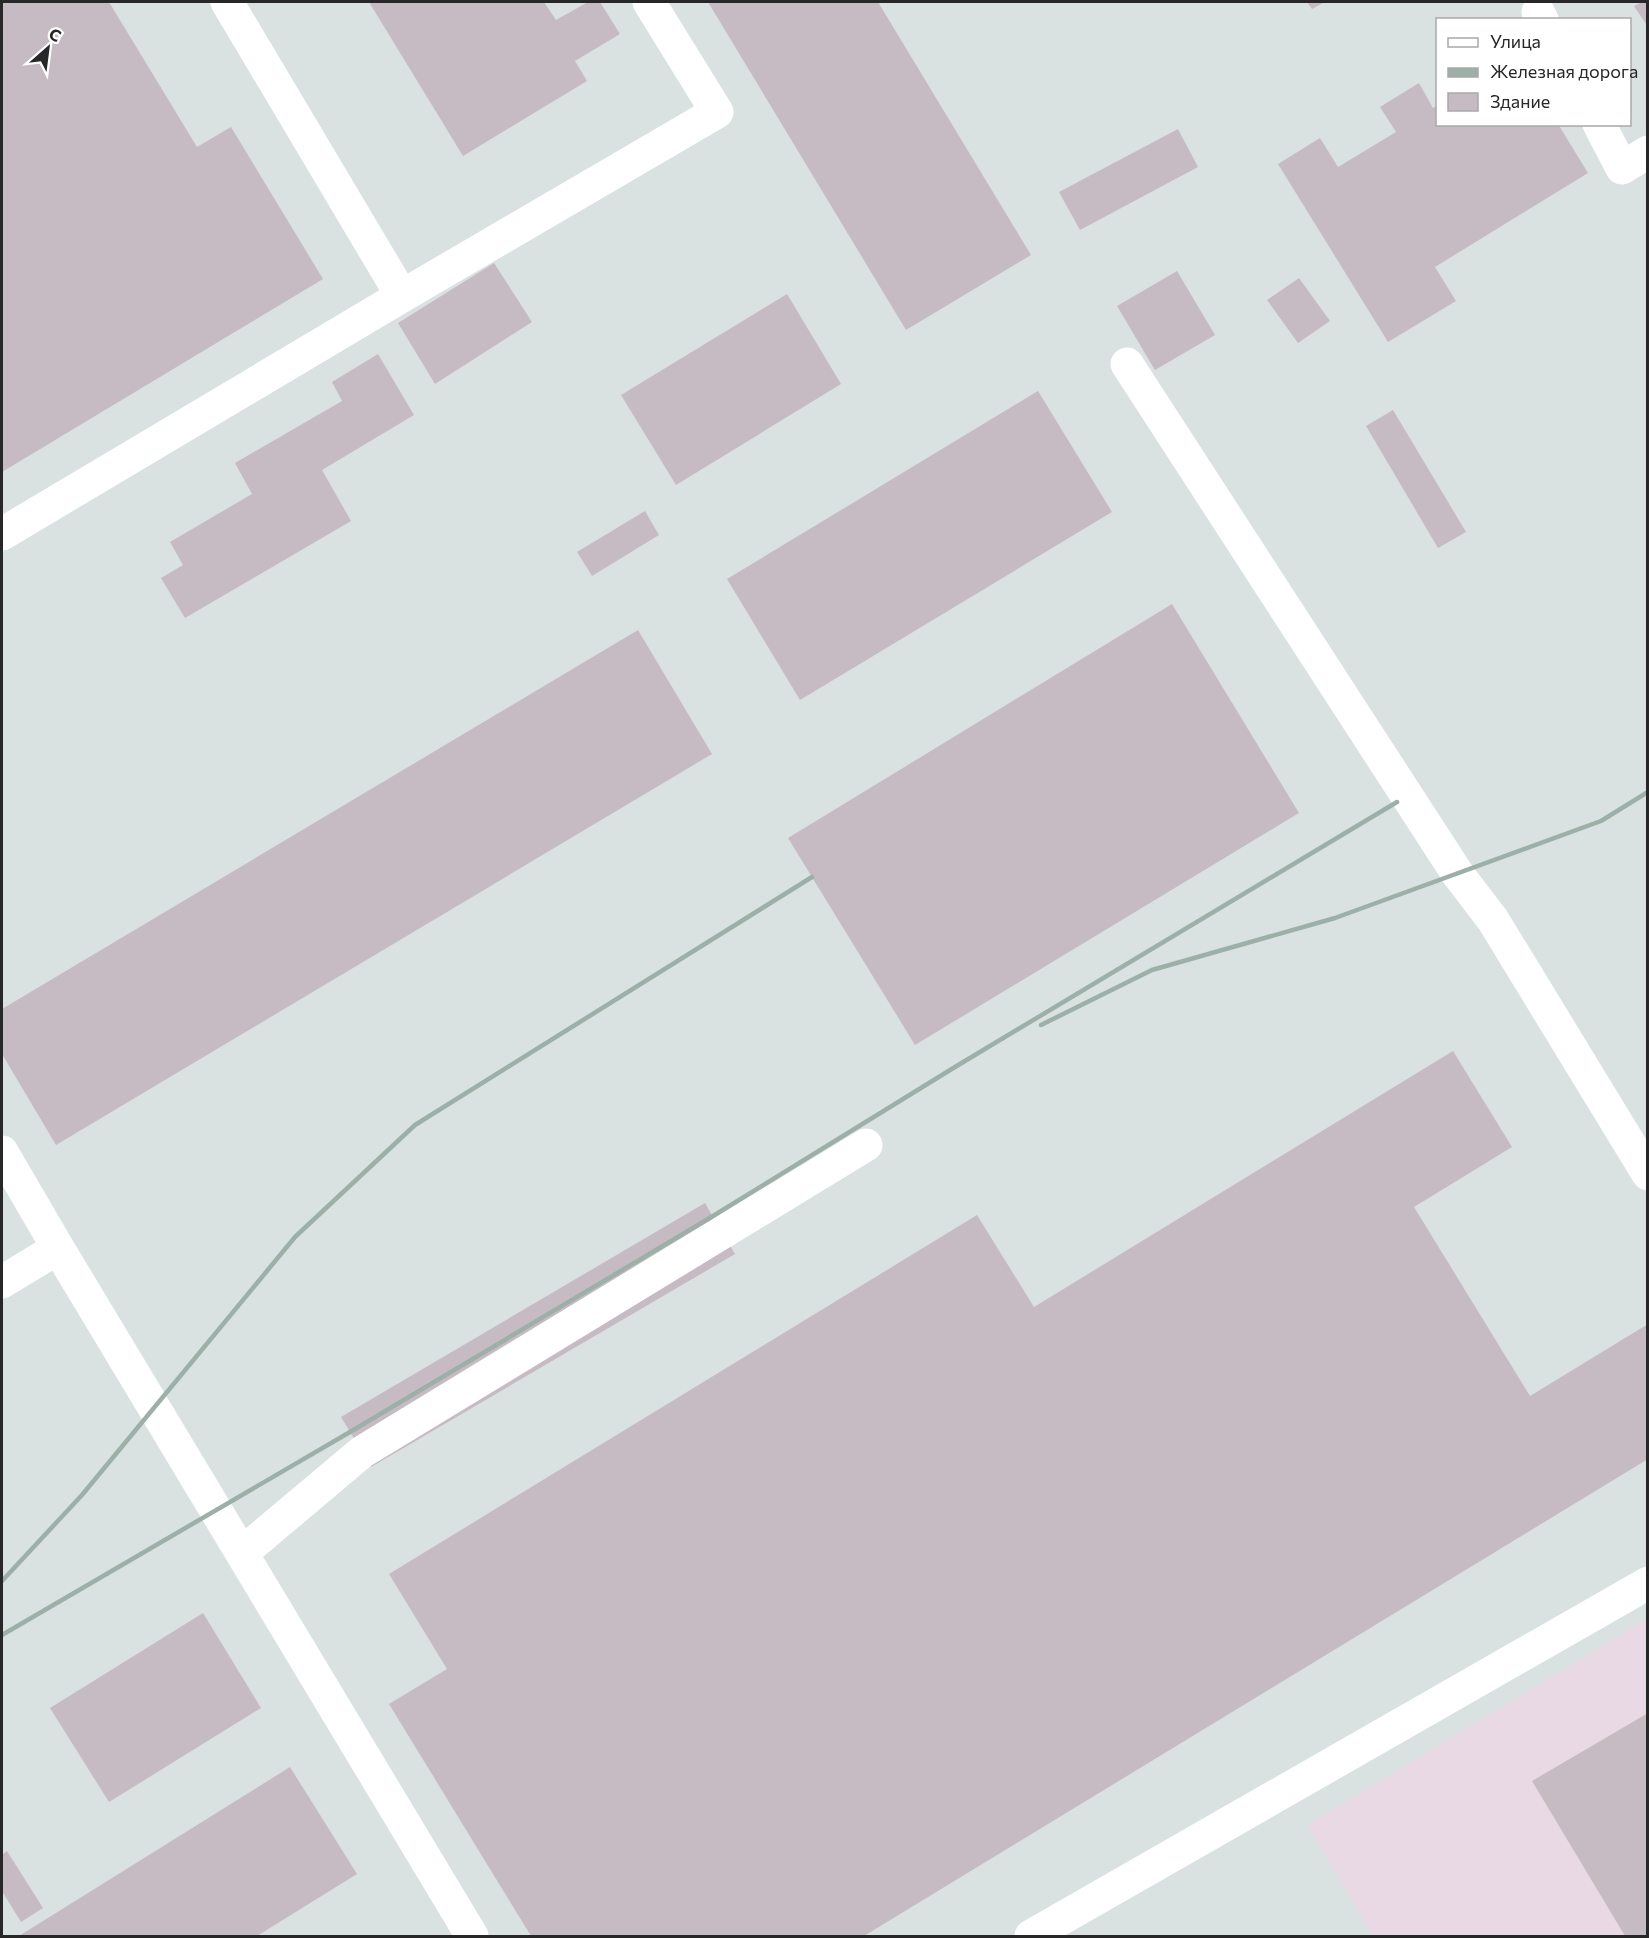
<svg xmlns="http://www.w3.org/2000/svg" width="1649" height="1938" font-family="Commissioner,sans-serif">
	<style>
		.industrial { fill: #d9e1e1; fill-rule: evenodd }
		.building { fill: #c7bbc3 }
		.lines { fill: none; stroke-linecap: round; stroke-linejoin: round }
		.minor { stroke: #fff; stroke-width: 33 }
		.rail { stroke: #9cb0a8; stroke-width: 4.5 }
	</style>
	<rect width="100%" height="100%" fill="#e9d9e4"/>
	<!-- industrial -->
	<path class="industrial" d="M2,2h1645v1617l-340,206 66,111h-1371zM1438,20h192v104h-192z"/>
	<!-- building -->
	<path class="building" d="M2,2h107l88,145 34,-20 92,152 -321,193z
		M369,2h175l12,18 32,-18h12l20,32 -45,27 12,20 -124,75z
		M708,2h170l153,253 -125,75z
		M1307,2h18l-13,7z
		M1642,2h6v25l-14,-21z
		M1419,83l14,25 5,-3v19h120l30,49 -153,94 21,34 -68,41 -110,-178 42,-26 18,29 58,-35 -16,-25z
		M1178,129l20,38 -118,63 -21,-38z
		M494,263l38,59 -97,62 -37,-61z
		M1177,271l38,64 -60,35 -38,-64z
		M1299,278l31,43 -32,22 -31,-43z
		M787,294l54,90 -165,101 -55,-90z
		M378,354l36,61 -92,55 29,51 -166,97 -24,-40 22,-13 -13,-23 82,-48 -17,-31 107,-62 -10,-19z
		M1038,391l74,121 -312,188 -73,-121z
		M1393,410l73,122 -28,16 -72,-122z
		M645,511l14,24 -67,41 -15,-24z
		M1172,604l127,209 -384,232 -127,-207z
		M638,630l74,124 -656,391 -54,-91v-45z
		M1453,1051l59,96 -98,60 116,189 118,-72v135l-784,477h-333l-142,-232 58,-35 -58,-95 588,-359 57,92z
		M705,1203l30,51 -364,213 -30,-50z
		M203,1613l58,95 -152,94 -59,-94z
		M1648,1713v223h-23l-93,-155z
		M290,1767l67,107 -100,62h-238z
		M7,1851l36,57 -22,14 -19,-31v-36z"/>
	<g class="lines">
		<!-- minor -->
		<path class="minor" d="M1538,12l4,8
			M1599,124l23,44 26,-16
			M402,296l315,-184 -68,-110
			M1127,364l330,509 36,47 155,254
			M2,534l400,-238 -175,-294
			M2,1152l56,96 414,688
			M2,1282l56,-34
			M242,1553l120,-101 504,-307
			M1031,1936l617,-353"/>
		<!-- rail -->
		<path class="rail" d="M1041,1025l111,-55 183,-52 266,-97 47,-29
			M2,1581l80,-86 213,-258 120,-112 397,-248
			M2,1635l348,-203 363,-216 242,-149 442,-265"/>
	</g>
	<!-- border -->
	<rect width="1649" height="1938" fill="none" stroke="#272727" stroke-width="6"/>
	<!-- legend -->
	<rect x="1436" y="18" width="195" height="108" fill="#ffffff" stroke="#a9a9a9" stroke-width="1.5"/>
	<rect x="1448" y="38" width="30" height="9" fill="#ffffff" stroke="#a9a9a9" stroke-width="1.5"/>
	<text x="1490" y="48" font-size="18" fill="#272727">Улица</text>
	<rect x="1448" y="68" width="30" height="9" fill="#9cb0a8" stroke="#a9a9a9" stroke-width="1.5"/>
	<text x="1490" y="78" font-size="18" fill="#272727">Железная дорога</text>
	<rect x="1448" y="93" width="30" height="18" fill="#c7bbc3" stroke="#a9a9a9" stroke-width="1.5"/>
	<text x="1490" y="108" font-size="18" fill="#272727">Здание</text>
	<!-- north arrow -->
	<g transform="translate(48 48) rotate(28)" stroke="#ffffff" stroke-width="4.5" paint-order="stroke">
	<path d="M0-4.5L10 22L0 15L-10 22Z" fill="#272727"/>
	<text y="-9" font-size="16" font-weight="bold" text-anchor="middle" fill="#272727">С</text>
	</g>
</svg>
